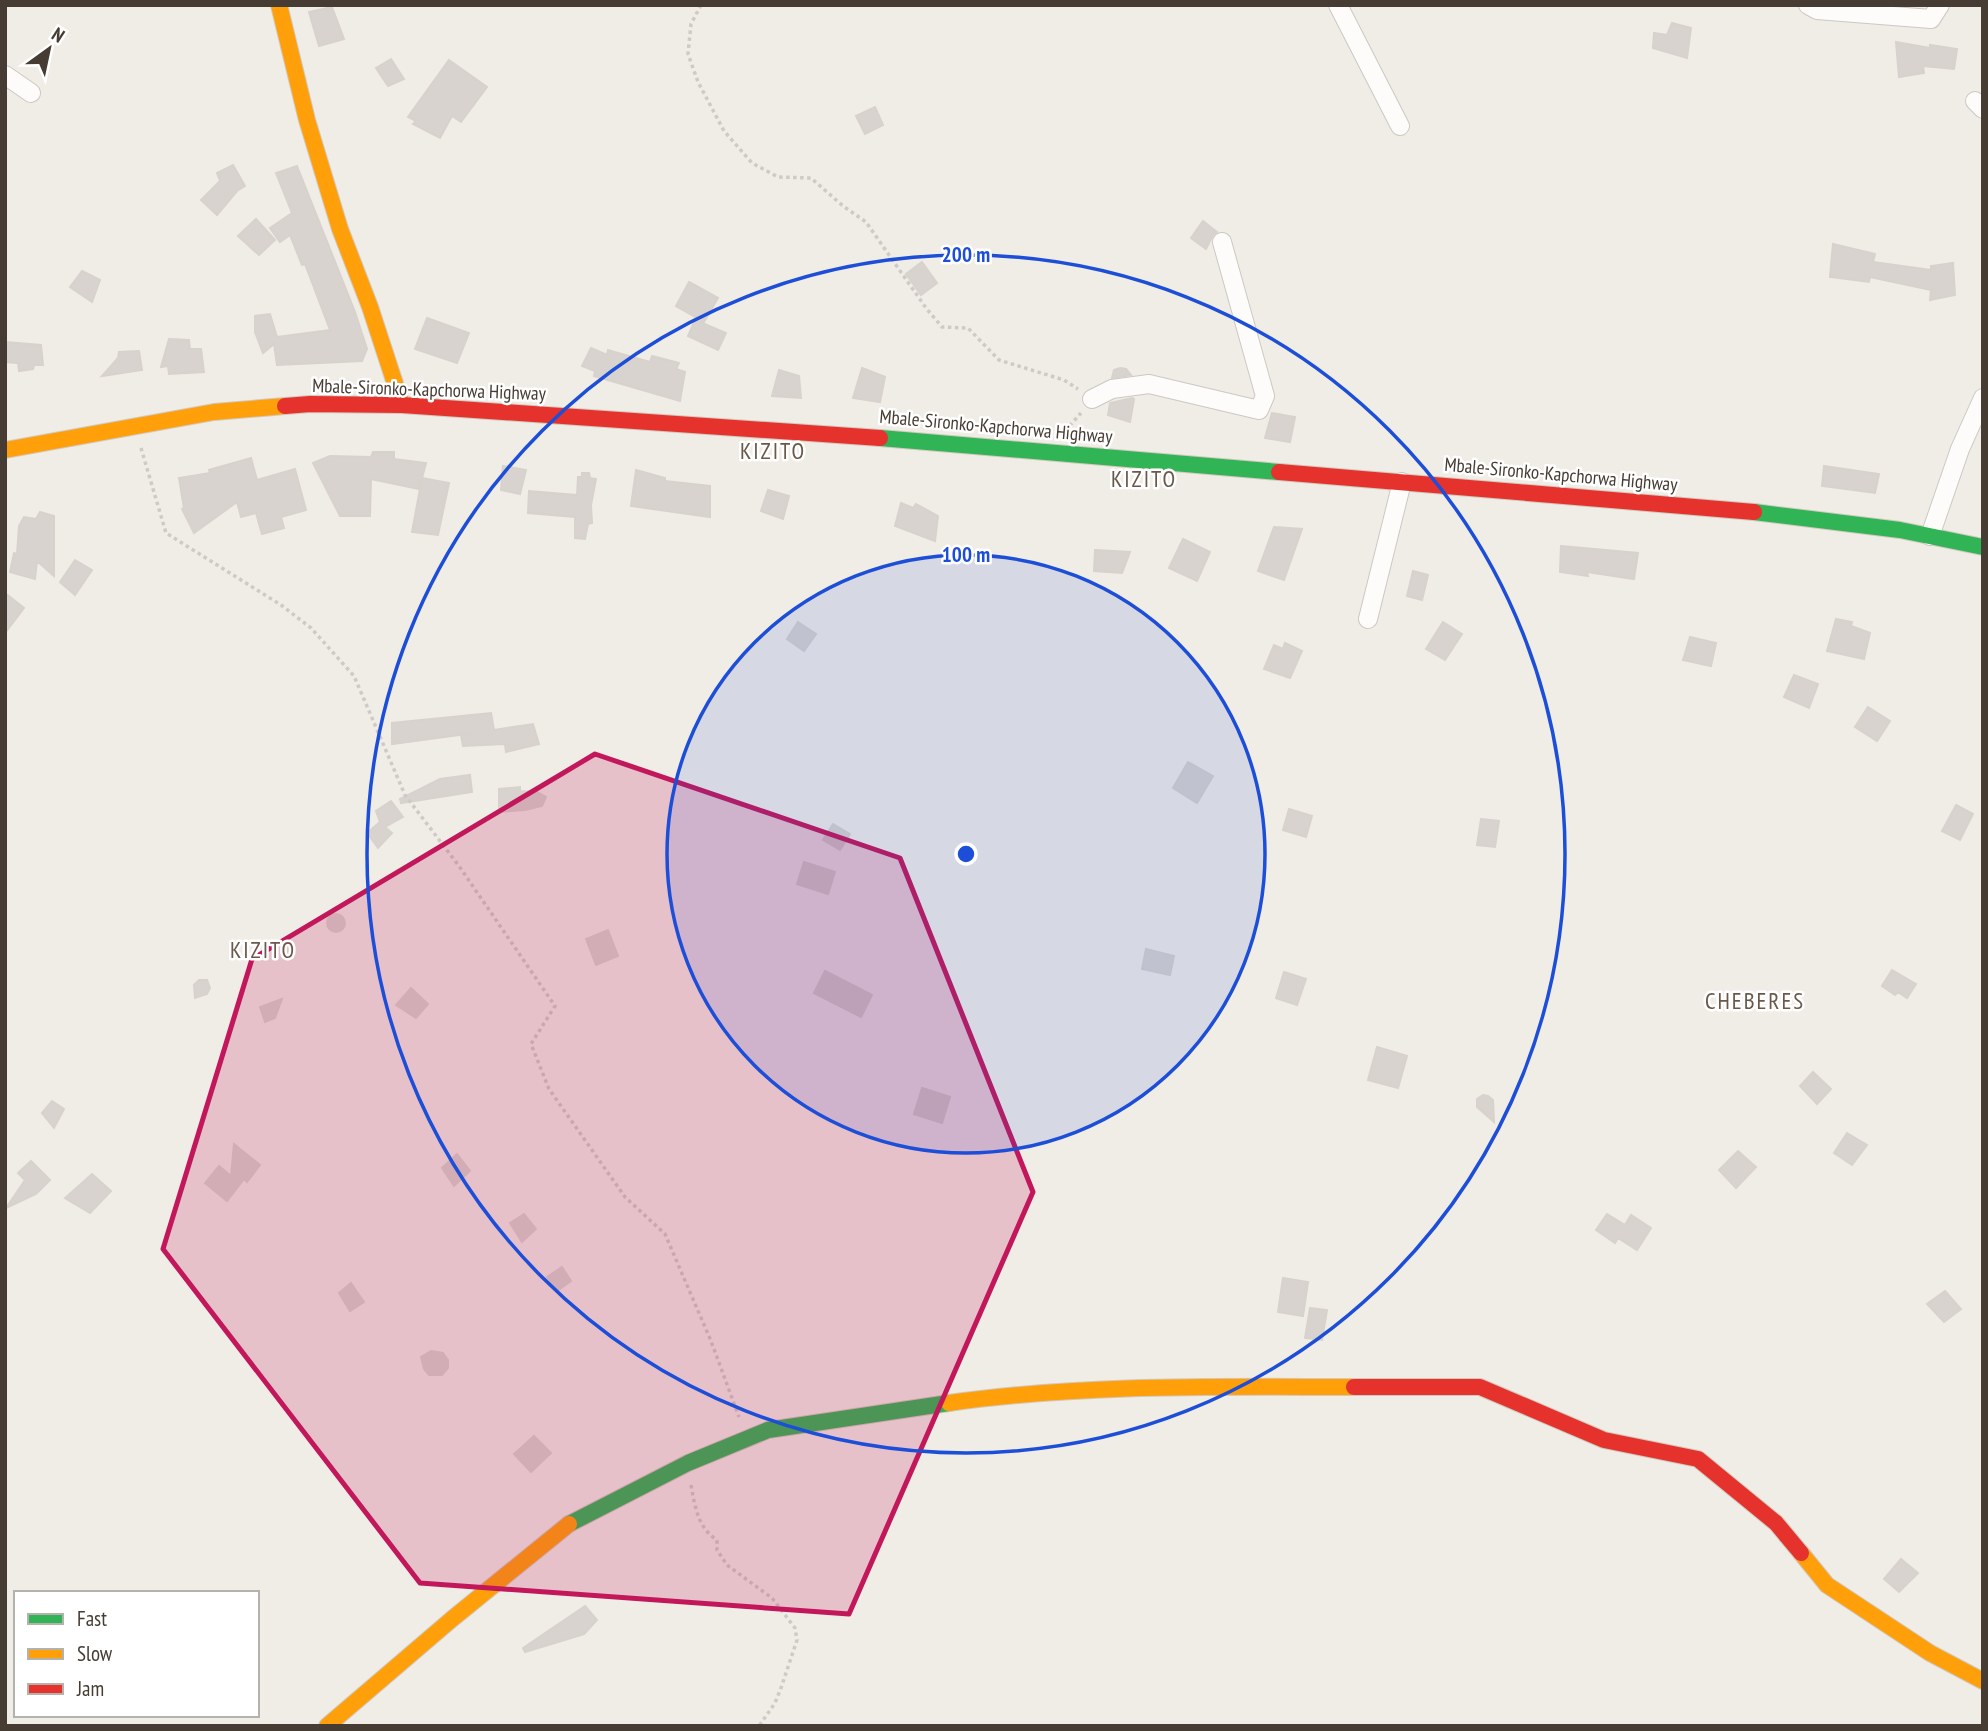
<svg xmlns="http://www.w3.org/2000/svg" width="1988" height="1731" font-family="'PT Sans Narrow',sans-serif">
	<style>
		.building { fill: #d8d3ce; stroke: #d8d2cc; stroke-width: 2 }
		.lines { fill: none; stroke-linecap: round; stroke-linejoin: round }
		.street-casing { stroke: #ccc8c3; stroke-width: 20 }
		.fast-casing { stroke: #d1c9be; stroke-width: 18 }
		.slow-casing { stroke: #d1c9be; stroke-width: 18 }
		.jam-casing { stroke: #d1c9be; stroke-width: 18 }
		.path { stroke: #cecac6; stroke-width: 3.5; stroke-dasharray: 3.5 3.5; stroke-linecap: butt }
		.street { stroke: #fdfcfb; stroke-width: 18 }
		.fast { stroke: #30b455; stroke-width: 16 }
		.slow { stroke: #ff9f0a; stroke-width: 16 }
		.jam { stroke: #e5322d; stroke-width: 16 }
		.marked { fill: #c2185b; fill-opacity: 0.2; stroke: #c2185b; stroke-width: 5; stroke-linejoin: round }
		.ring { fill: none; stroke: #1d4ed8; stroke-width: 3.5 }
		.labels { text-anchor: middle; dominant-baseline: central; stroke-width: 5; stroke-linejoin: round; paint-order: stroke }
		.street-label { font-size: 19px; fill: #463c33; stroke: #fff }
		.quarter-label { font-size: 23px; letter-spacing: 2px; fill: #6a5949; stroke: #fff }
		.centre { fill: #1d4ed8; stroke: #fff; stroke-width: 3.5 }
		.ring-label { font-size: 21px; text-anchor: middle; font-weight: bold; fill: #1d4ed8; stroke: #fff; stroke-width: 5; stroke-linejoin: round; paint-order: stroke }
	</style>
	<rect width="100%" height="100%" fill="#f0ece6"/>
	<!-- building -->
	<path class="building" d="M332,7l12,32 -25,7 -10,-34z
		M1672,23l19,5 -4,30 -34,-10 1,-15 13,2z
		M1896,42l34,6v-3l27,4 -3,20 -31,-3 1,7 -25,4z
		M391,59l13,20 -16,7 -12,-18z
		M449,60l38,27 -26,35 -9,-6 -12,22 -27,-14 3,-3 -8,-4z
		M875,107l8,18 -18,9 -9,-18z
		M233,165l12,21 -8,5 -20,24 -16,-15 19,-19 -3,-8z
		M297,166l58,146 12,37 -5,12 -85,4 -3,-21 -11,9 -8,-21v-16l15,-2 7,23 53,-7 -25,-66 -3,1 -12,-30 -10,7 -10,-14 22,-15 -16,-40z
		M256,219l19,21 -16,15 -21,-19z
		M1203,221l14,11 -4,3 -7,14 -15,-11z
		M1833,244l42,10 -2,8 58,8v-4l22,-3 2,32 -25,5 1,-10 -61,-13 -1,5 -39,-5z
		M922,262l15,21 -16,12 -15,-21z
		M82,271l18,9 -8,22 -22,-15z
		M689,282l29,16 -14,24 -28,-16z
		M427,318l42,15 -12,30 -42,-14z
		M695,320l31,13 -8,17 -30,-14z
		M169,339l20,1 1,9h11l3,23 -35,2 -1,-8 -7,1z
		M5,342l36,3 2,20h-9l-1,4 -14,2 -1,-8 -13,-1z
		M591,348l16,7 1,-5 42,12 2,-6 27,7 -3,6 9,3 -5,29 -86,-25 1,-5 -13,-5z
		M139,351l3,19 -40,6 16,-18 1,-6z
		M862,368l23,9 -5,25 -27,-4z
		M1120,368l6,1 5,6 -19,3 2,-8z
		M779,370l20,6 2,22 -29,-2z
		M1132,398l2,1 -4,23 -22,-7 2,-12z
		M1272,413l23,4 -5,25 -25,-4z
		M373,452h21v7l32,4 -7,26 -48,-10 -1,37h-30l-27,-53 17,-7 41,1z
		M251,458l6,22 38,-11 11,41 -25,7 3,11 -22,6 -6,-21 -15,4 -4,-15 -43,31 -12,-24 2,-1 -5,-30 31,-5 -1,-3z
		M503,466l23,4 -6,24 -19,-4z
		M1824,466l55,8 -4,19 -53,-7z
		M636,470l29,8v3l45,5v31l-79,-11z
		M582,473h7l1,5 6,1 -5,26 1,18 -4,1 -3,15 -10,-1v-21l-47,-4 1,-22 48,4 1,-18h4z
		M422,478l27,5 -11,52 -26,-3z
		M768,490l21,6 -6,23 -22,-8z
		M901,503l12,5 3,-4 22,12 -3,25 -40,-15z
		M40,512l14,4v60l-17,-15 -2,18 -25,-7 4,-19 3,1 2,-28 5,-9 12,2z
		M1274,527l28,2 -18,51 -26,-9z
		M1183,539l27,13 -13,29 -28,-13z
		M1561,546l77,7 -4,26 -47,-7 1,4 -28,-4z
		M1095,550l35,2 -8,21 -28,-2z
		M75,560l17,10 -17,25 -15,-13z
		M1413,571l15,4 -6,25 -15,-4z
		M5,593l19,15 -19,25z
		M1836,619l16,3 -1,4 19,7 -6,26 -37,-8z
		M798,622l18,12 -12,17 -17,-12z
		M1443,622l19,12 -17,26 -19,-11z
		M1690,637l26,6 -5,23 -28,-6z
		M1285,643l17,8 -12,27 -26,-9 10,-24 9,4z
		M1794,675l24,9 -9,24 -25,-11z
		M1868,707l22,14 -13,20 -22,-14z
		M491,713l3,17 39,-6 6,20 -33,8 -1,-8 -42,2 -2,-11 13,-2 -82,11v-21z
		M1188,762l25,14 -16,27 -24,-15z
		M470,775l2,17 -71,11 -1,-4 40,-20z
		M520,787v4l17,1 9,5 -4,9 -17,4 -26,2v-23z
		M391,801l12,16 -18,10 7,6 -14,15 -11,-15 13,-11 -4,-11z
		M1956,805l17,9 -13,26 -18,-9z
		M1289,809l23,7 -6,21 -23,-7z
		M1481,819l18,2 -4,26 -18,-2z
		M833,824l17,10 -10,16 -17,-10z
		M804,862l31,10 -7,22 -31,-10z
		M327 923a9 9 0 1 1 18 0a9 9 0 1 1-18 0Z
		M608,930l10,26 -22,9 -10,-26z
		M1146,949l28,7 -4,19 -28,-6z
		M1892,970l24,14 -9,14 -9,-6 -3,3 -13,-9z
		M825,971l47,24 -11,22 -47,-24z
		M1284,972l22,7 -9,26 -21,-7z
		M199,980h8l3,8 -3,6 -12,4 -1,-13z
		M411,988l17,16 -12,14 -20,-13z
		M282,999l-7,19 -10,4 -5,-15z
		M1377,1047l30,9 -9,32 -30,-8z
		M1813,1072l18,17 -14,15 -17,-18z
		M922,1088l28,9 -8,26 -28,-9z
		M1483,1095l5,1 5,4 1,22 -17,-15v-8z
		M52,1101l12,8 -10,19 -12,-15z
		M1847,1133l20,12 -15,20 -18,-12z
		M234,1144l26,21 -13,17 -3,-3 -17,22 -22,-18 14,-17 12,10z
		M1738,1151l18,16 -20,21 -17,-18z
		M457,1154l13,17 -16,15 -12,-18z
		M31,1161l19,19 -14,14 -30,14 19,-28 -7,-7z
		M92,1174l19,17 -21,22 -25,-15z
		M524,1214l12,15 -14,13 -12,-19z
		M1607,1214l18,11 6,-10 20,13 -14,22 -19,-12 -3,5 -19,-13z
		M562,1267l9,14 -14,10 -10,-14z
		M1283,1278l25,4 -5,34 -25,-4z
		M351,1283l13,19 -14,9 -11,-18z
		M1945,1291l16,18 -17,13 -17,-18z
		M1310,1308l17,2 -5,30 -17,-2z
		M431,1351l12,2 5,7v8l-6,7h-13l-5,-6 -3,-12z
		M534,1436l17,17 -20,19 -17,-18z
		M1901,1559l17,14 -19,19 -15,-13z
		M585,1606l12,14 -13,14 -59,18 -2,-4z"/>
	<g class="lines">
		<!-- street casing -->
		<g class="street-casing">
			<path id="street" d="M1338,5l62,121
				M1808,5l9,5 114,9 9,-14
				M5,75l26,18
				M1975,101l8,8
				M1092,399l20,-10 37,-5 110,26 6,-14 -43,-154
				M1930,536l30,-87 23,-51
				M1368,619l34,-137"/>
		</g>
		<!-- fast casing -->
		<g class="fast-casing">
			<path id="fast" d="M880,438l399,34
				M1754,512l146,18 83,17
				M569,1524l119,-61 80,-33 181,-27"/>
		</g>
		<!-- slow casing -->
		<g class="slow-casing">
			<path id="slow" d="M279,5l28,115 33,109 30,78 32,98
				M5,450l209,-38 71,-6
				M949,1403c134,-19 270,-16 405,-16
				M1801,1553l26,32 103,68 53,28
				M327,1726l125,-107 117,-95"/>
		</g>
		<!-- jam casing -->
		<g class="jam-casing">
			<path id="jam" d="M285,406l25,-2 92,1 478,33
				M1279,472l475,40
				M1354,1387h126l124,53 94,19 78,64 25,30"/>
		</g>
		<!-- path -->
		<path class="path" d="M701,5l-10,19 -3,30 10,28 26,49 28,32 26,14 33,1 32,28 23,16 60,86 16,19 26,1 31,32 65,20 14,9
			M1065,431l16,-18
			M141,448l25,85 115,72 30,23 43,48 51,119 54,71 96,140 -24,38 18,45 76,108 40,37 46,107 28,76
			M691,1485c4,22 7,43 26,55v10l10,15 45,33 23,30 2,12 -16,48 -6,15 -16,23"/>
		<!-- street -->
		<use href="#street" class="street"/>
		<!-- fast -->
		<use href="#fast" class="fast"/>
		<!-- slow -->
		<use href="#slow" class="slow"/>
		<!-- jam -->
		<use href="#jam" class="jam"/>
	</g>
	<!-- marked area -->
	<path class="marked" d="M595,754l305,104 133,334 -184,422 -429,-31 -257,-334 89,-290z"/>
	<!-- distance rings -->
	<circle cx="966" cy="854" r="299" fill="#1d4ed8" fill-opacity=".12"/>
	<g class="ring">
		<circle cx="966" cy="854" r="299"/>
		<circle cx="966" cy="854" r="599"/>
	</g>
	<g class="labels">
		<!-- street labels -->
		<g class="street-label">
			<text transform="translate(429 389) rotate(2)">Mbale-Sironko-Kapchorwa Highway</text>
			<text transform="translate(996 426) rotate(5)">Mbale-Sironko-Kapchorwa Highway</text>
			<text transform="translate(1561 474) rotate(5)">Mbale-Sironko-Kapchorwa Highway</text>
		</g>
		<!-- quarter labels -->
		<g class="quarter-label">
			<text x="773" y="450">KIZITO</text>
			<text x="1144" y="478">KIZITO</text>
			<text x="263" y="949">KIZITO</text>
			<text x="1755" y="1000">CHEBERES</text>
		</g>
	</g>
	<circle cx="966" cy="854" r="10" class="centre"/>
	<g class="ring-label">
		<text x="966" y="262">200 m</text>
		<text x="966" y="562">100 m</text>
	</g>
	<!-- border -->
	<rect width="1988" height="1731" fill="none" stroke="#463c33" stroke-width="14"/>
	<!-- legend -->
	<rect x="14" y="1591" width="245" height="126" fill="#ffffff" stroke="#b5b1ad" stroke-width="2"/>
	<rect x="28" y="1614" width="35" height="10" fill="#30b455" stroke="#b5b1ad" stroke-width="2"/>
	<text x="77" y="1626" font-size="21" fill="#463c33">Fast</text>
	<rect x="28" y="1649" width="35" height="10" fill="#ff9f0a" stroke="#b5b1ad" stroke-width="2"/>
	<text x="77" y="1661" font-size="21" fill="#463c33">Slow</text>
	<rect x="28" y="1684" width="35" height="10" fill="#e5322d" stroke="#b5b1ad" stroke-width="2"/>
	<text x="77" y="1696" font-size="21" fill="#463c33">Jam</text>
	<!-- north arrow -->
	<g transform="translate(49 49) rotate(33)" stroke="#ffffff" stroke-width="5" paint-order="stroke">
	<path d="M0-5L12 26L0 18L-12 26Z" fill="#463c33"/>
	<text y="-10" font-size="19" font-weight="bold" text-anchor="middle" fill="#463c33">N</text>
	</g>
</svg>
